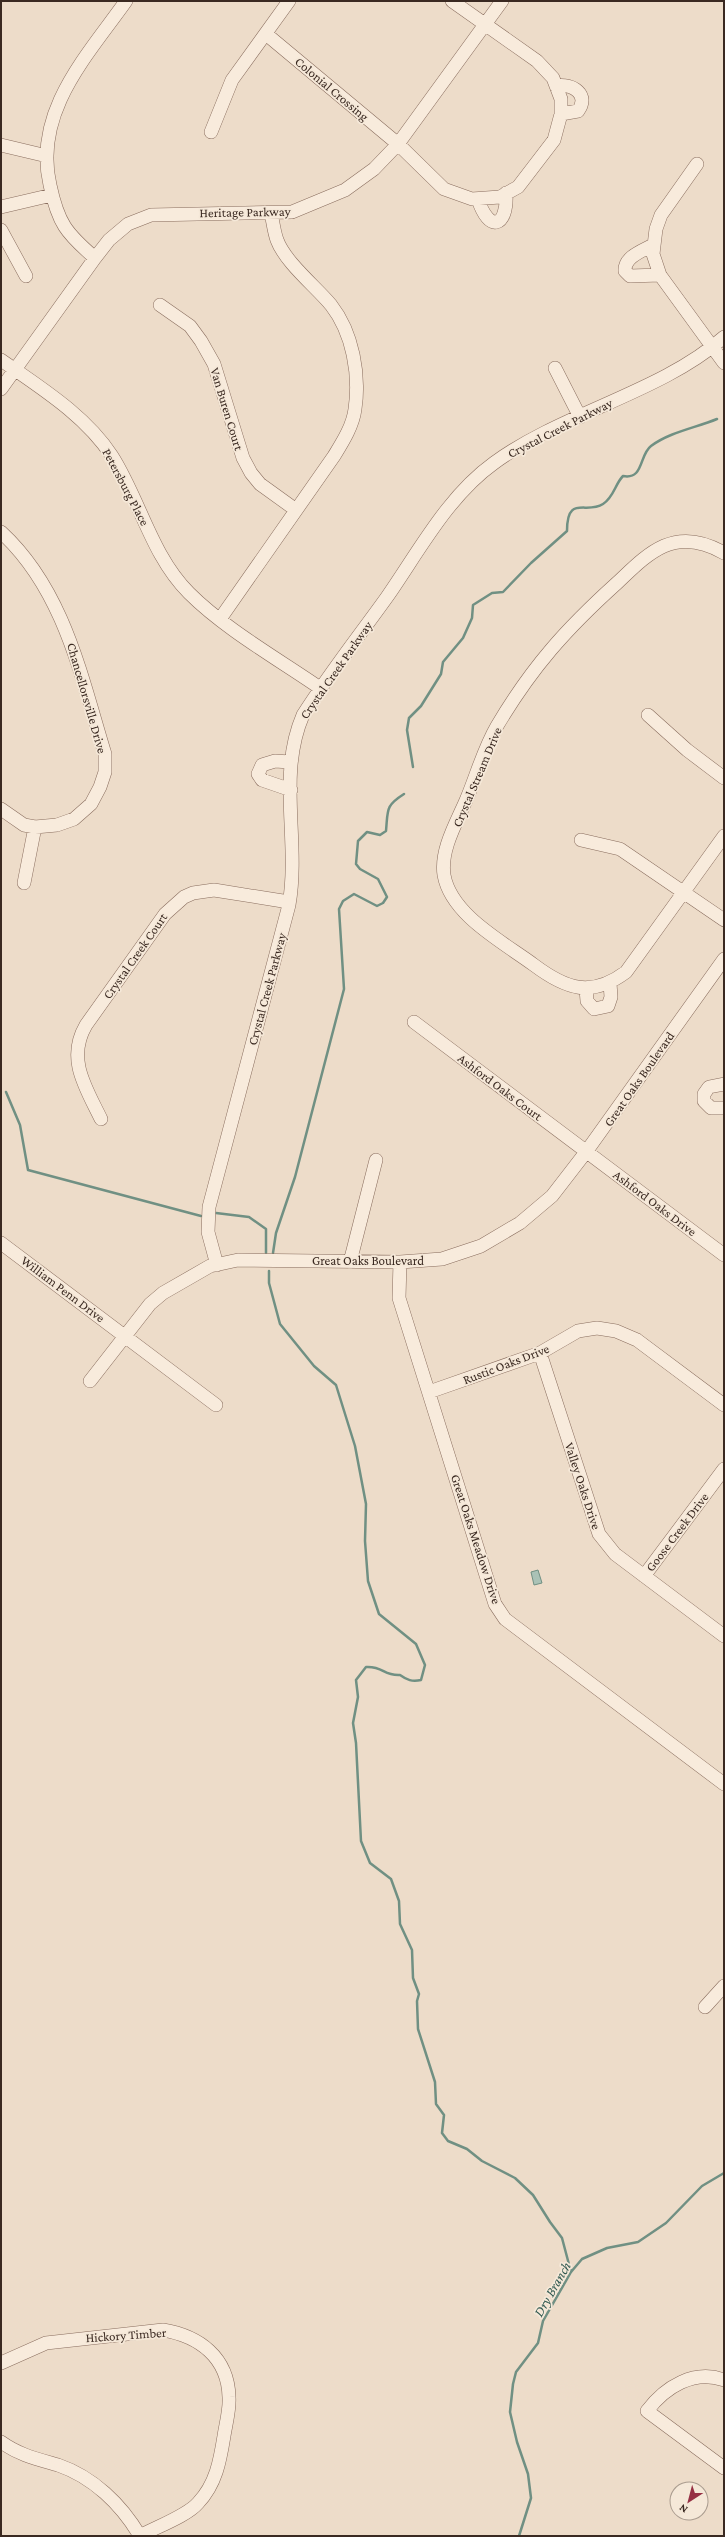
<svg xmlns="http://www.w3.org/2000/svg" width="725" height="2537" font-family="'Crimson Pro',serif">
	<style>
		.water { fill: #aac2b6; stroke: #709083 }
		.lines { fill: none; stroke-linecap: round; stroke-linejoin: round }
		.stream { stroke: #709083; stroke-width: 2.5 }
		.minor-casing { stroke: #896d5e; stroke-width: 14 }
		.minor { stroke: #f8ebdc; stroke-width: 13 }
		.labels { text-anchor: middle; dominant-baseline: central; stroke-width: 3.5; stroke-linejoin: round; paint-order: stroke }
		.street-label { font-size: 13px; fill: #3a2921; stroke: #f5e8d8 }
		.water-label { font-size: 14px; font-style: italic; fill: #315950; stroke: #f5e8d8 }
	</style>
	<rect width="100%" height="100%" fill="#eddcc9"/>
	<!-- water -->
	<path class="water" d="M538,1570l4,13 -8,2 -3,-13z"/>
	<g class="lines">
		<!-- stream -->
		<path class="stream" d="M413,767l-6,-37 2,-12 12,-12 20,-32 2,-12 20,-24 9,-20 1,-13 19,-12 11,-1 28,-29 36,-32c0,-37 19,-16 36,-27 11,-7 12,-20 20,-28 21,4 16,-21 28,-30 19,-14 44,-18 66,-27
			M6,1092l14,33 8,45 173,46
			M216,1213l33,4 17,12v24
			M273,1253l3,-20 19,-56 49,-188 -5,-80 4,-8 11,-7 23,12 6,-3 4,-6 -9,-18 -18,-10 -4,-5 2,-23 9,-9 13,3 6,-4c2,-21 -1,-25 18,-37
			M269,1271v12l11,41 34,42 22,19 19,61 11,58 -1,37 3,40 11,33 37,30 9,21 -4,15c-9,2 -14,0 -21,-5 -17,1 -16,-9 -34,-8l-10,13 2,17 -5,26 3,20 5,98 9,22 21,16 8,22 1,23 12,26 1,28 6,16 -2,7 1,28 17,53 1,22 8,11 -2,18 6,8 19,8 15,12 33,17 18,17 17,27 12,16 9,34
			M519,2536l12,-38 -3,-24 -11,-32 -7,-30 3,-28 3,-12 22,-29 5,-22 28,-49 11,-13 25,-11 31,-6 28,-19 36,-37 22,-13"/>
		<!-- minor casing -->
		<g class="minor-casing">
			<path id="minor" d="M266,34l132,110 46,45 28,10 28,-2 18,-10 36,-47 7,-26v-15l-8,-21 -16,-17 -85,-60
				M556,86c17,-3 34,9 22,25l-17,3
				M211,132l21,-52 57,-79
				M1,145l46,11
				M697,164l-36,51 -5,14 -3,25 7,21 64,88
				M478,199c11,35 30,28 28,-6
				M1,207l51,-12
				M1,230l25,46
				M653,245c-11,6 -29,12 -28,26l5,5 30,-1
				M95,258c-29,-25 -37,-35 -45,-73 -17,-73 37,-129 76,-184
				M160,305l30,21 11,15 13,23 29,94 8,15 9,11 36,26
				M1,360c40,28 84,55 111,96 28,44 39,99 77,137 36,36 89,66 131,95
				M555,368l25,49
				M1,389l94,-131 14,-18 19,-16 23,-9 141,-3 53,-22 29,-21 24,-25 104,-143
				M1,532c63,58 80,144 104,222v18l-5,15 -9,17 -17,15 -17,6 -22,2 -11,-2 -23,-16
				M724,553c-19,-11 -39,-16 -60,-7 -18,8 -33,24 -47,37 -51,46 -85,84 -120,143 -13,22 -20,48 -30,72 -9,22 -27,51 -23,77 7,40 59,67 90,90 32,24 57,33 92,7l98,-136
				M220,619l114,-163c8,-13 19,-30 21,-47 5,-34 -2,-76 -24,-104 -15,-18 -46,-43 -54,-65 -3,-8 -4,-18 -6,-27
				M648,715l39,35 37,28
				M290,762l-15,-1 -13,4 -4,9 4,6 29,10
				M581,840l39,9 104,71
				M24,883l11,-56
				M586,989l1,12 7,8 14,-3 3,-9 -1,-14
				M414,1022l310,233
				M724,1084l-15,3 -5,7v7l7,7h13
				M101,1119c-15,-31 -35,-60 -15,-94l79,-111 19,-17 9,-4 21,-3 75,12
				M1,1243l215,162
				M350,1262l26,-102
				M400,1262l-1,36 96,306 10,15 219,165
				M217,1265l-9,-33 1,-25 80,-302c11,-64 -12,-130 14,-190 26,-41 56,-79 84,-118 32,-46 61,-101 107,-134 68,-50 168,-71 230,-126
				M540,1353l59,181 16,20 109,82
				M90,1381l60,-77 13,-11 47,-27 28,-6 162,2 42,-3 39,-13 39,-23 32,-27 34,-44 138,-193
				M429,1392l111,-39 38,-22 19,-3 19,3 21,9 87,65
				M644,1576l80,-107
				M705,2007l19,-21
				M1,2363l45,-20 117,-13c36,6 65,27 66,67 1,12 -3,26 -5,39 -4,25 -8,48 -26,67 -11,13 -42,24 -58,33
				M724,2380c-30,-11 -59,7 -77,31l77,57
				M1,2442c18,13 36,17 57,23 35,12 63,39 82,71"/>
		</g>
		<!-- minor -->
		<use href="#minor" class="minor"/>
	</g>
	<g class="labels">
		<!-- street labels -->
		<g class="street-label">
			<text transform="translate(332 89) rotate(40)">Colonial Crossing</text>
			<text transform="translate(245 212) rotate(-1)">Heritage Parkway</text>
			<text transform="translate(227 409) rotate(73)">Van Buren Court</text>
			<text transform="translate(560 428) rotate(-27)">Crystal Creek Parkway</text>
			<text transform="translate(126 487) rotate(62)">Petersburg Place</text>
			<text transform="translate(336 670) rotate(-55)">Crystal Creek Parkway</text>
			<text transform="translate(87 698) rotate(74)">Chancellorsville Drive</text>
			<text transform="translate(477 777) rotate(-67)">Crystal Stream Drive</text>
			<text transform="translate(135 956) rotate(-55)">Crystal Creek Court</text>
			<text transform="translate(267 989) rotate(-75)">Crystal Creek Parkway</text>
			<text transform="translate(639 1079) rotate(-55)">Great Oaks Boulevard</text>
			<text transform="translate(500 1087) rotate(37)">Ashford Oaks Court</text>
			<text transform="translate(655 1203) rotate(37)">Ashford Oaks Drive</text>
			<text x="368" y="1260">Great Oaks Boulevard</text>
			<text transform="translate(63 1289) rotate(37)">William Penn Drive</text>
			<text transform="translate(506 1364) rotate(-21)">Rustic Oaks Drive</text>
			<text transform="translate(583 1486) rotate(72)">Valley Oaks Drive</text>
			<text transform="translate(677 1532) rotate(-53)">Goose Creek Drive</text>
			<text transform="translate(476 1539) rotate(72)">Great Oaks Meadow Drive</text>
			<text transform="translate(126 2335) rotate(-4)">Hickory Timber</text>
		</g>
		<!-- water labels -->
		<g class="water-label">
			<text transform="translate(552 2289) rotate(-60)">Dry Branch</text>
		</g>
	</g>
	<!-- border -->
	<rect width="725" height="2537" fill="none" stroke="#3a2921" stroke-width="4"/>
	<!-- north arrow -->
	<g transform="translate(689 2501) rotate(216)"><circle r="19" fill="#f5e8d8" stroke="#aa9c8f"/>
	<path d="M0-3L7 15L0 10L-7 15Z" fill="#963043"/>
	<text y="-6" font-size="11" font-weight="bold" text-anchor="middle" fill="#3a2921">N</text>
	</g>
</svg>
